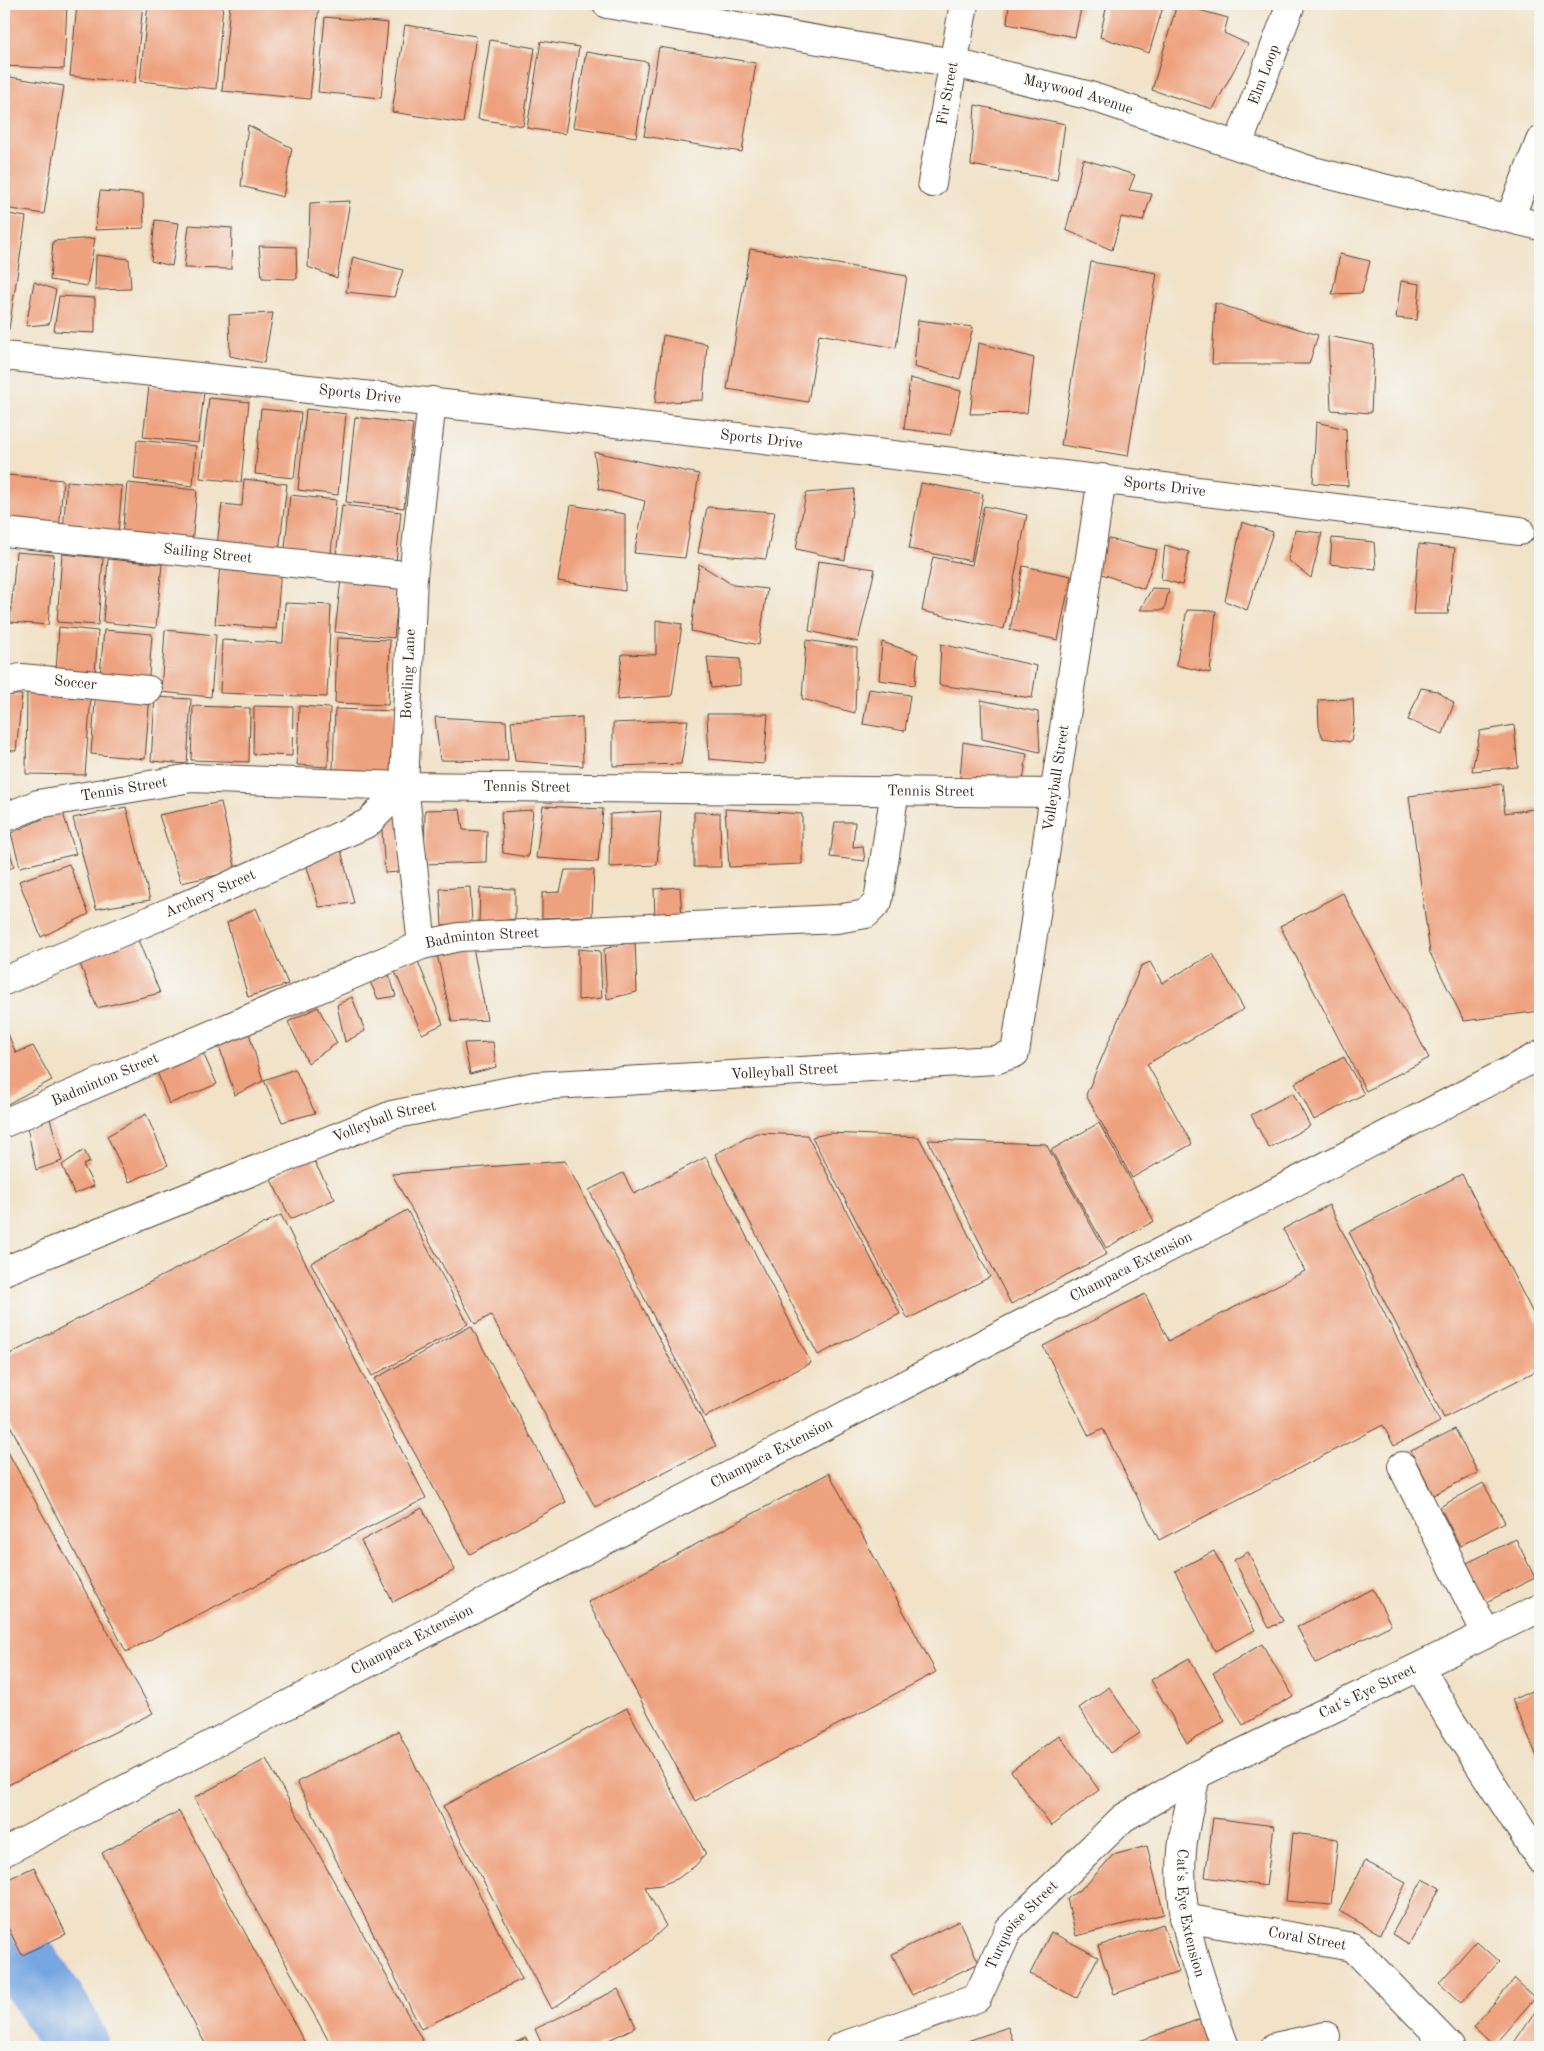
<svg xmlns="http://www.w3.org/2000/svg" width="1544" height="2051" font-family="'Old Standard TT',serif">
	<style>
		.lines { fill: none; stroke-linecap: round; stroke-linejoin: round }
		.river { stroke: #77a6e1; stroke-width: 68 }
		.building { fill: #eea17e }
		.minor-casing { stroke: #564638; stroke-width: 30 }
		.minor { stroke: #fff; stroke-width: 28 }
		.labels { text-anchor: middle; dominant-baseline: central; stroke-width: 4.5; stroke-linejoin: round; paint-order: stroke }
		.street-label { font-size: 15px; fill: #3b2a1e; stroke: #f6f6f2 }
	</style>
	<rect width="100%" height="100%" fill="#f6f6f2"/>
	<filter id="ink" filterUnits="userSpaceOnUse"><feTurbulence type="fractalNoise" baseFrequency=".02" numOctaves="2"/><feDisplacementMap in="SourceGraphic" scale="10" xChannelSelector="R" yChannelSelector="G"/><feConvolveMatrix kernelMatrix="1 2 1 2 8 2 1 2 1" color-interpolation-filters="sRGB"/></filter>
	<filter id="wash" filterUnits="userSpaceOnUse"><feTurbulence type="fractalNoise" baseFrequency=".0096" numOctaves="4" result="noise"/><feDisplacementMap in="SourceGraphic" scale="20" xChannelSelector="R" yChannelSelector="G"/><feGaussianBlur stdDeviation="1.12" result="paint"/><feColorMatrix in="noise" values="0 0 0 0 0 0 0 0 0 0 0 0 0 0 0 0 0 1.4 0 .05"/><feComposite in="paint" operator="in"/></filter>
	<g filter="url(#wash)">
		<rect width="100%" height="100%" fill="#f1e2c8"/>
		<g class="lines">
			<!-- river -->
			<path class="river" d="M4,1941c30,32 53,67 72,106"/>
		</g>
		<g id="blocks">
			<!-- building -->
			<path class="building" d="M4,4h63l-3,65 -60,-3z
				M77,4h66l-8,79 -65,-7z
				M148,4h75l-7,85 -76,-8z
				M230,4h89l-9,95 -88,-8z
				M1009,4h73l-7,33 -68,-13z
				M1107,4h50l6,3 -14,46 -49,-16z
				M1177,4l51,14 -4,15 24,11 -35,65 -61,-19z
				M325,17l63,6 -7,75 -63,-6z
				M405,25l71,11 -13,87 -71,-11z
				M490,40l45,8 -12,78 -45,-7z
				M541,41l38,6 -14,87 -38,-6z
				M659,47l97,16 -14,89 -98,-16z
				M586,52l62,10 -12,75 -63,-10z
				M4,76l60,10 -20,128 -40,-6z
				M975,105l90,19 -8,56 -86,-15z
				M248,125l44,23 -9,49 -42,-11z
				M1083,159l52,16 -6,15 23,4 -9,27 -22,-4 -9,33 -46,-20z
				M100,191l43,3 1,34 -49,2z
				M350,201l-13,77 -29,-11 2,-64z
				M4,213l22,4 -17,112 -5,-1z
				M155,220l24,3 -7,43 -21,-5z
				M189,225l43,3 -1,41 -47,-1z
				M95,238l-8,48 -37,-6 3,-39z
				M259,246l37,1 1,32 -35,-1z
				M750,249l157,27 -11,72 -77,-14 -11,68 -81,-13z
				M1340,254l30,7 -8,32 -30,1z
				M96,255l33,4 2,30 -36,1z
				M353,257l50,13 -9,27 -48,-5z
				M1091,262l66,11 -29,183 -67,-11z
				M1401,281l19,3 -3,36 -21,-2z
				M34,282l22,8 -7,34 -23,2z
				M59,296l36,2v35l-41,-2z
				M1215,303l103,32 -9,29h-97z
				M273,313l-9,50 -34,-7 -1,-41z
				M918,320l55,7 -13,52 -46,-12z
				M663,335l44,9 -4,56 -48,3z
				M1328,336l46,9 -3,68 -40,-3z
				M979,343l55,15 -7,55 -57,1z
				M4,378h4l-3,40h-1z
				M910,378l51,13 -10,44 -47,-6z
				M149,386l55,6 -6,51 -55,-6z
				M209,398l40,4 -8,80 -41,-4z
				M261,409l40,4 -7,65 -39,-4z
				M306,409l40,5 -8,81 -40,-5z
				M355,417l58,7 -9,84 -58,-6z
				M1316,422l30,7 2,57 -35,-3z
				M137,440l59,6 -3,40 -59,-7z
				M594,452l105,22 -14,84 -51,-5 11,-52 -46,-12z
				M7,475l56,5 -4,52 -55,-5z
				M244,479l43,5 -8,68 -62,-7 5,-41 20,2z
				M67,481l55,5 -4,49 -55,-4z
				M127,483l70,7 -5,54 -70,-8z
				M921,483l62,11 -12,67 -62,-12z
				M855,489l-10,71 -49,-11 10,-56z
				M290,495l46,5 -5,54 -46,-5z
				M342,505l59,7 -5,51 -60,-7z
				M571,505l54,9v77l-67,-10z
				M984,506l43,9 -23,114 -82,-18 11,-54 39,8z
				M707,507l68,5 -9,47 -68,-6z
				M1242,522l31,10 -26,78 -22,-9z
				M1295,530l27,3 -11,45 -23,-18z
				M1101,537l56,13 -13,39 -53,-19z
				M1332,538l42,4 2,27 -46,-5z
				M1419,544l36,4 -7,66h-35z
				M1165,545l24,7 -7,33 -21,-6z
				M16,552l38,3 -6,70 -38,-3z
				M62,554l41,4 -5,67 -41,-3z
				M108,559l54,5 -6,64 -53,-6z
				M818,561l57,8 -17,73 -49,-11z
				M220,564l61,5 -5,60 -61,-5z
				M699,564l34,21 34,4 -8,56 -68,-14z
				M1023,566l48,10 -13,64 -48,-10z
				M342,570l58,7 -6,61 -59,-6z
				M1152,588l17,1 -5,21h-24z
				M285,603l46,2 -4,92 -107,-4 2,-53 61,3z
				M1187,610l29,1 -6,62 -34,-8z
				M656,620l26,4 -10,72 -55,4 5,-46 34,1z
				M59,627l39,4 -3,44 -39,-4z
				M104,630l48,4 -4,55 -49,-4z
				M165,630l51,5 -5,62 -50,-5z
				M337,638l53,2 -2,65 -53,-2z
				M806,640l51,8 -2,65 -53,-14z
				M882,642l36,12 -3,31 -36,-5z
				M941,644l96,22 -5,32 -93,-13z
				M707,657l33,2v26l-29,3z
				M1421,688l16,3 17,12 -11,31 -35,-14z
				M96,689l54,5 -5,65 -54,-5z
				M869,689l41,6 -5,36 -42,-7z
				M27,691l64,3 -6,81 -59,-1z
				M4,695h18l-6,56 -12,-1z
				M155,697l36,2 -4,65 -36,-3z
				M1353,699l1,23 -3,20 -28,-4 -4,-11 -1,-27z
				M981,700l57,12 2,40 -58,-13z
				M193,706l57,2 -1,54 -58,-2z
				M254,706l39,1 -1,49 -39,-2z
				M299,706l31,2 -2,59 -31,-2z
				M335,709l59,2 -3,61 -58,-3z
				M707,714h61l-4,50 -55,-5z
				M435,717l71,4 2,40 -68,-1z
				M582,717l1,49 -68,-5 -4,-40z
				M688,720l-7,44 -68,2v-43z
				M1514,725l4,42 -46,4 8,-40z
				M963,742l64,12 -4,27 -63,-3z
				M1502,784l3,29 35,-5v203l-76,10 -34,-68 -21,-157z
				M221,802l15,69 -55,12 -22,-68z
				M543,806l60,3 -5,53 -62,-4z
				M126,807l24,93 -54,9 -23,-91z
				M460,809l3,21 24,1 -1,31 -62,2 1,-54z
				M725,809l77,5v50l-73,3z
				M62,810l14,44 -56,13 -9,-34z
				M533,810l-5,47 -25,-4 -2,-41z
				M661,811l-4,54 -48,2 1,-53z
				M694,812l26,1 1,54h-27z
				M400,815l-1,57 -14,1 -4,-57z
				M835,822h20l-2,25 10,-1 2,15 -35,-4z
				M4,833l10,33 -10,7z
				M341,850l13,53 -35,4 -15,-50z
				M69,864l20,50 -48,23 -22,-56z
				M565,870h29l-2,46 -50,2v-25l18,-1z
				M470,887l2,36 -30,2 -2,-36z
				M680,887l2,32 -27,1 -1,-31z
				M480,888l35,1v30l-36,5z
				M1343,893l86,165 -63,33 -86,-165z
				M256,908l32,76 -40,13 -21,-74z
				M138,940l22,53 -63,15 -18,-47z
				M635,941l2,51 -30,7 -3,-50z
				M472,942l15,78 -35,2 -17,-77z
				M578,949l22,2 2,47 -24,2z
				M1213,954l31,55 -97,55 45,80 -60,34 -46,-83 55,-129 9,-4 12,21z
				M417,959l26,65 -21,10 -29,-67z
				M386,965l10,31 -18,3 -12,-26z
				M352,997l13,34 -20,11 -8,-37z
				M318,1007l19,36 -29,20 -20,-41z
				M247,1026l16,55 -28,14 -18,-55z
				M8,1034l8,19 17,-7 19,34 -48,26v-70z
				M493,1042l3,25 -26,7 -6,-31z
				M199,1044l18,40 -48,20 -16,-43z
				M1344,1057l20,37 -50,26 -19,-37z
				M295,1069l20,44 -33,9 -18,-42z
				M1293,1093l17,33 -41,22 -18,-33z
				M47,1108l15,53 -26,9 -11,-53z
				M146,1114l22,51 -39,17 -22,-46z
				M1099,1123l55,98 -48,27 -55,-98z
				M756,1133l51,2 93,179 -82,41 -103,-201z
				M830,1133l89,4 71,140 -82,42 -96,-182z
				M928,1140l118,4 61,110 -96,50z
				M84,1150l6,12 -7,3 11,21 -20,8 -12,-29z
				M311,1156l24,43 -44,20 -20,-39z
				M706,1157l105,206 -106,54 -116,-227 34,-17 11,21z
				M565,1161l151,285 -121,61 -104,-192 -16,9 -83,-150z
				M1462,1174l78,153v42l-96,49 -95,-186z
				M1329,1205l111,217 -46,24 -11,-21 -224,115 -56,-111 -14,7 -46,-90 102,-52 24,47 136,-70 -22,-42z
				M407,1210l61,114 -96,52 -61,-113z
				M281,1215l145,283 -300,154 -122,-239v-56z
				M471,1326l95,176 -96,52 -96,-175z
				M1455,1429l23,44 -45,22 -22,-44z
				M4,1445l149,268 -149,74z
				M829,1473l107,199 -241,129 -107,-199z
				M1483,1483l22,39 -45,24 -20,-39z
				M422,1508l33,62 -62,32 -32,-61z
				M1516,1539l19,39 -51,25 -19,-39z
				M1214,1551l41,79 -40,21 -40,-80z
				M1248,1552l35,69 -14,7 -35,-68z
				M1373,1589l18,36 -75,38 -19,-36z
				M1262,1644l31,52 -50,29 -30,-52z
				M1189,1658l36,63 -38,22 -36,-63z
				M1109,1687l31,46 -30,20 -31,-45z
				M1540,1687v76l-28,-63z
				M627,1708l79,146 -11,12 -18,13 -16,6 -16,2 21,39 -18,17 -96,66 -109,-203z
				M398,1731l124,248 -101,50 -124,-247z
				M1059,1735l40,55 -48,36 -40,-55z
				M266,1759l160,288h-94l-138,-249z
				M179,1811l128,236h-100l-105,-194z
				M1213,1818l61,8 -8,60 -61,-9z
				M1293,1833l45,6 -7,66 -45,-4z
				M1147,1846l17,68 -88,22 -9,-37 20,-15 26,-29z
				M1365,1861l41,22 -26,51 -41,-23z
				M34,1867l32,67 -44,21 -18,-35v-39z
				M1423,1879l17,9 -31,56 -17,-10z
				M959,1921l20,42 -67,32 -20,-41z
				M1163,1924l16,48 -65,22 -16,-48z
				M1051,1932l47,25 -21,41 -47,-24z
				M1476,1941l23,21 -38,41 -22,-20z
				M1515,1979l20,19 -42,48 -20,-19z
				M618,1989l18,38 -42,20h-51l-8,-18z
				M1534,2013l6,4v30h-29z
				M1200,2019l10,28h-87z
				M1008,2027l7,20h-65z
				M526,2038l4,9h-25z"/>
		</g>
	</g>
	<g filter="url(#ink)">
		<use href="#blocks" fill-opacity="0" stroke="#564638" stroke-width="1"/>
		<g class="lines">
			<!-- minor casing -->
			<g class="minor-casing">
				<g id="minor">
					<path id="s1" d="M607,4l347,59 133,32 222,75 231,56"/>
					<path id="s2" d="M1238,145l53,-141"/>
					<path id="s3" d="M932,183l32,-179"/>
					<path d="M1510,218l30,-77"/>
					<path id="s4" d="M4,356c506,54 1011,111 1516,175"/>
					<path id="s5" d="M4,532l409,44"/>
					<path id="s6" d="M4,682l17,-4 127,12"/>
					<path id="s7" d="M4,818l34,-14 153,-26 213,8 652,7"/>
					<path id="s8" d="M422,945l-18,-159 9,-210 19,-175"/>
					<path id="s9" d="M4,981l180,-75 184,-83 36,-37"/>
					<path id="s10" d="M4,1123l418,-178 37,-8 378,-18 29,-5 12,-12 17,-112"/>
					<path id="s11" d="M4,1271l388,-156 143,-29 460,-26 20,-7 87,-575"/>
					<path d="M1402,1466l84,167"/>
					<path d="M1420,1667l29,51 91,141"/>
					<path id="s12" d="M1196,1775c-5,25 -12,51 -14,76 -6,70 20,132 43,196"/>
					<path id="s13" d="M4,1852l1536,-797"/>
					<path id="s14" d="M1184,1918l169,29 97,100"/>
					<path id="s15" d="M840,2047l137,-49 32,-69 114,-111 73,-43 344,-167"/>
					<path d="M1275,2047l51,-11"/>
				</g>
			</g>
			<!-- minor -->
			<use href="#minor" class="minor"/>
		</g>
	</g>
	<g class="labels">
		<!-- street labels -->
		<g class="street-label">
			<text stroke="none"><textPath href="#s2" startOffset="75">Elm Loop</textPath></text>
			<text stroke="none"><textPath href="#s3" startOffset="91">Fir Street</textPath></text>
			<text stroke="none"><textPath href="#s1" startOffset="480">Maywood Avenue</textPath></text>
			<text stroke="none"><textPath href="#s4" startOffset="358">Sports Drive</textPath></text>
			<text stroke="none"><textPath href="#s4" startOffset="762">Sports Drive</textPath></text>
			<text stroke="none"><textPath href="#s4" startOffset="1168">Sports Drive</textPath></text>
			<text stroke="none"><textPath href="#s5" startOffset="205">Sailing Street</textPath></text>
			<text stroke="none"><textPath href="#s8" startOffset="272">Bowling Lane</textPath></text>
			<text stroke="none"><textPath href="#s6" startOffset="72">Soccer</textPath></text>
			<text stroke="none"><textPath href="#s11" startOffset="1324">Volleyball Street</textPath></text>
			<text stroke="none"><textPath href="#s7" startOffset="528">Tennis Street</textPath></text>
			<text stroke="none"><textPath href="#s7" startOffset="124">Tennis Street</textPath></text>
			<text stroke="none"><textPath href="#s7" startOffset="932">Tennis Street</textPath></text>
			<text stroke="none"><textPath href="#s9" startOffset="224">Archery Street</textPath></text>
			<text stroke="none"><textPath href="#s10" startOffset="515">Badminton Street</textPath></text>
			<text stroke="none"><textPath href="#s11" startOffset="814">Volleyball Street</textPath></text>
			<text stroke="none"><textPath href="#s10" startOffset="110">Badminton Street</textPath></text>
			<text stroke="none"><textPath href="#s11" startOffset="409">Volleyball Street</textPath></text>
			<text stroke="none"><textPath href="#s13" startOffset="1270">Champaca Extension</textPath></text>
			<text stroke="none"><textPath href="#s13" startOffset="865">Champaca Extension</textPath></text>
			<text stroke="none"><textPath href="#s13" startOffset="460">Champaca Extension</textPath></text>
			<text stroke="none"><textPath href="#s15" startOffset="656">Cat's Eye Street</textPath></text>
			<text stroke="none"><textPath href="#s12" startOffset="140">Cat's Eye Extension</textPath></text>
			<text stroke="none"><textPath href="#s15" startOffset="232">Turquoise Street</textPath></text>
			<text stroke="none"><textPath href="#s14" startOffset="125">Coral Street</textPath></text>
		</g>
	</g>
	<!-- margin -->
	<rect width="1544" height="2051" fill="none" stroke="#f6f6f2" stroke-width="20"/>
</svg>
